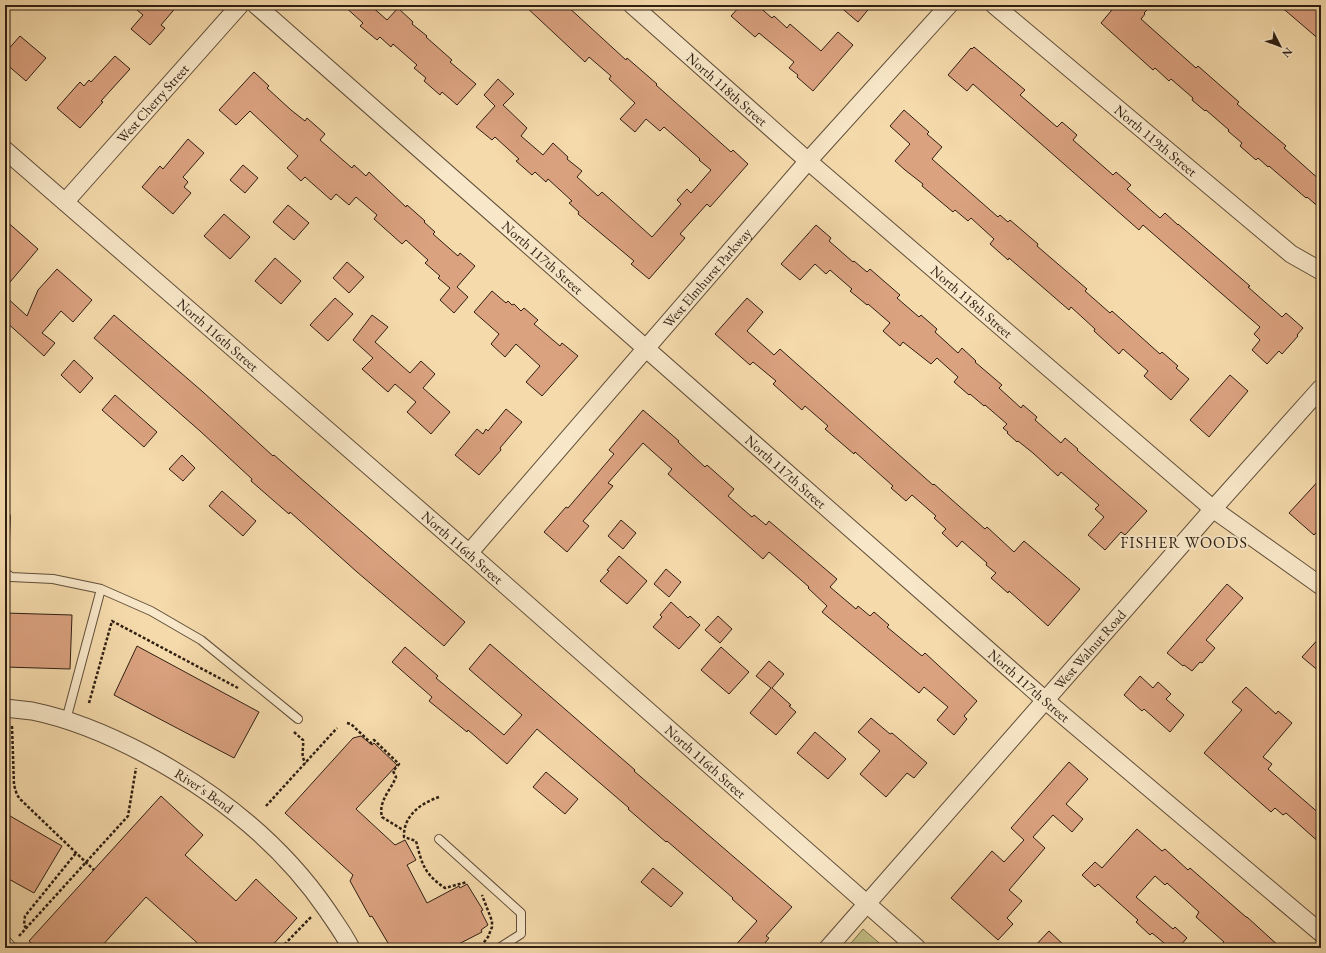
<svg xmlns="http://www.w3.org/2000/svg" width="1326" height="953" font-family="'EB Garamond',serif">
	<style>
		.green { fill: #c3bd84; stroke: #796e4c }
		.building { fill: #dba280; stroke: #2f1f13 }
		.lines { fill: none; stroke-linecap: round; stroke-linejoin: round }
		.lane-casing { stroke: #604e39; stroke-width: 10 }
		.street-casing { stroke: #604e39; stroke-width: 19 }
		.path { stroke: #2f1f13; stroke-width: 2.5; stroke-dasharray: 3 2; stroke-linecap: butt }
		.lane { stroke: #f8e7c8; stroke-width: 8 }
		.street { stroke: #f8e7c8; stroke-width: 17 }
		.labels { text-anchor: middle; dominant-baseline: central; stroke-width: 3.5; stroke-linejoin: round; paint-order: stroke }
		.street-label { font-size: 14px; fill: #2f1f13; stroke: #f8e7c8 }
		.quarter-label { font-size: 16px; letter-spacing: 1px; fill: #2f1f13; stroke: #f8e7c8 }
	</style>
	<rect width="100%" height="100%" fill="#f5daab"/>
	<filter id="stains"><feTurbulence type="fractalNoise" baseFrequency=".005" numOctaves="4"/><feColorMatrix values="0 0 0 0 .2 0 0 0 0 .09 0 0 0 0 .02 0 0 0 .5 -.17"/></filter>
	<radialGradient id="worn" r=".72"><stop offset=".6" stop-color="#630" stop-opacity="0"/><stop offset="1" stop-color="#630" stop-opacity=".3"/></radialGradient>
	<!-- green -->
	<path class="green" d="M863,929l22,19h-38z"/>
	<!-- building -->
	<path class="building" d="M131,5h47l-17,20 4,3 -15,17 -19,-16 12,-14z
		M343,5h27l17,15 11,-12 15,14 -1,2 15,12 -1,1 26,23 -2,2 26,22 -19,21 -15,-13 -2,3 -16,-14 2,-3 -12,-10 3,-3 -24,-21 -2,3 -11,-10 -3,3 -17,-14 3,-3z
		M524,5h42l60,55 1,-2 30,26 -1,1 75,67 2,-2 15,14 -38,43 -3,-3 -27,30 5,4 -36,41 -18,-15 3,-3 -56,-47 1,-2 -10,-9 3,-2 -24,-22 -2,3 -11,-10 -3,3 -16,-14 3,-2 -24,-22 -3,3 -16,-13 19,-21 -11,-11 14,-16 16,15 -11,11 24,23 -6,8 22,19 10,-12 15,14 -1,2 15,12 -5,6 21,19 4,-4 50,45 29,-33 -4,-4 10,-11 4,4 20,-23 -12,-10 1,-1 -36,-32 -4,4 -14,-12 -11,13 -15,-13 15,-16 -26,-24 2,-3 -22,-19 -4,5z
		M741,5h16l15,13 2,-2 13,12 3,-4 31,27 17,-19 15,13 -40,46 -16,-14 1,-2 -9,-7 5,-6 -35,-29 -4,4 -24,-21z
		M838,5h34l-14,17z
		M1116,5h36l-8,8 1,1 -4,5 55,49 2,-2 41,36 -2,2 49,42 -2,2 37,33v28l-14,-12 -1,1 -37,-32 -1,1 -10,-9 -2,2 -16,-14 2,-3 -14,-12 1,-1 -23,-20 -1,1 -13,-11 1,-2 -22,-19 -2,2 -14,-13 -2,2 -52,-47z
		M1279,5h42v36z
		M20,36l26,22 -20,23 -21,-18v-10z
		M974,47l51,43 -5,5 37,32 5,-5 15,13 -4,5 40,35 3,-3 15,13 -4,4 33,29 5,-5 13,12v-1l72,62 -2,1 34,30 4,-4 17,15 -6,7 1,1 -16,18 -3,-3 -12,13 -15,-14 8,-10 -6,-6 6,-7 -117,-102 -4,5 -166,-146 -6,7 -19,-16 23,-27 1,1z
		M115,56l15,13 -29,32 2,1 -23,26 -23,-20 23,-26 4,4 5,-6 2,2z
		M254,72l15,14 -2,2 24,22 14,11 2,-3 18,16 -5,6 32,28 2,-3 12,11 3,-4 37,35 1,-2 18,16 -1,1 11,10 -2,2 25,22 2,-3 15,13 -18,21 11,10 -14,16 -14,-13 10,-12 -12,-10 2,-2 -15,-13 3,-3 -22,-20 -4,4 -28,-25 3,-4 -21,-18 -7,8 -13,-11 -5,6 -26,-23 -4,4 -14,-13 11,-12 -48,-45 -14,14 -17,-15z
		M904,110l25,22 -2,2 15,13 -10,12 66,58 2,-2 8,7 2,-2 28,24 -1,2 50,43 -2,2 25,22 2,-2 48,43 2,-2 16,14 -2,2 13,11 -18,21 -27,-24 4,-5 -25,-22 -4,5 -25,-23 1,-2 -24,-22 -2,3 -60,-52 -1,2 -18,-16 4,-5 -23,-21 -3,3 -13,-11 -2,2 -31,-26 1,-2 -18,-14 -10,-9 15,-17 -20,-18z
		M188,139l16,14 -21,24 5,5 -4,5 7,6 -18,21 -31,-27 18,-21 3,3z
		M243,165l15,13 -13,15 -15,-13z
		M288,205l21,18 -15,17 -21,-18z
		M224,214l26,23 -20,22 -26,-23z
		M5,220l33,29 -33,39z
		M816,225l15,13 -2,3 24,21 1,-1 13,11 3,-3 30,26 -3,3 22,19 2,-2 16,14 -2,3 23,21 4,-5 14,13 -1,1 27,23 -3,3 22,20 2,-3 14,12 -2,3 26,23 4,-5 13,11 -1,1 70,61 -22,24 -4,-3 -16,18 -17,-15 16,-18 -9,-8 4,-4 -38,-33 -3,4 -25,-23 -15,-12 -1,1 -10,-9 1,-1 -5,-4 4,-4 -22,-19 -1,1 -14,-12 -1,1 -15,-13 4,-5 -21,-19 -6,6 -28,-22 -3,4 -17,-15 7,-8 -22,-19 -1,1 -17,-14 2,-2 -22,-19 -4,4 -11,-10 -15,16 -19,-16z
		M275,258l26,23 -20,23 -26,-23z
		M347,262l17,15 -15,16 -16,-15z
		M57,269l35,31 -19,22 -12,-11 -19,22 13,10 -11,13 -39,-35v-25l22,20 11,-26z
		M492,291l14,12 2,-2 4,4 2,-1 7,7 3,-3 14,12 -4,4 26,22 2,-3 16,13 -36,40 -16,-14 14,-16 -24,-22 -11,13 -14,-13 8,-10 -25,-22z
		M335,298l18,16 -25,27 -18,-16z
		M747,298l16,14 -16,19 27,24 6,-6 153,136 1,-1 51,45 2,-2 27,25 10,-11 56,48 -32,37 -39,-35 -1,2 -17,-15 5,-5 -10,-8 1,-2 -25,-22 -5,6 -15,-14 4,-4 -12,-11 2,-2 -24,-21 -6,6 -15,-13 2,-2 -38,-34 -1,2 -29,-25 3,-3 -23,-20 -3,4 -29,-26 3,-3 -23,-19 -3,3 -35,-31z
		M114,315l89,77 70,64 1,-1 191,167 -21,24 -87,-74 -67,-60 -1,2 -38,-33 1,-2 -52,-48 -106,-93z
		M372,315l16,12 -13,15 35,31 11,-12 14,13 -12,14 27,24 -19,22 -24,-22 9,-10 -21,-18 -7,8 -26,-23 11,-11 -20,-18z
		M74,360l19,18 -13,15 -19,-18z
		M1230,375l18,16 -39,46 -19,-17z
		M115,395l42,37 -13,15 -42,-37z
		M506,409l16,13 -22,26 1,2 -22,25 -24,-20 22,-26 6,5 3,-5 2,2z
		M643,410l36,31 -1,1 27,25 2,-2 27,24 -6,7 24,21 2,-2 12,10 3,-4 68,58 -7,8 26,22 2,-3 12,10 4,-4 15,13 -2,2 35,29 3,-3 52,48 -13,15 3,3 -13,16 -17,-15 11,-13 -24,-20 -5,6 -97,-81 5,-6 -19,-18 1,-1 -40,-35 -6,7 -95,-85 4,-5 -29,-26 -35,40 5,3 -30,35 6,5 -22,26 -23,-20 22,-25 2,1 46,-54 -5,-4z
		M182,455l13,13 -12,13 -14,-12z
		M1321,478v49l-7,8 -25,-22z
		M222,491l34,30 -13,15 -34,-30z
		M621,520l15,13 -13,16 -15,-13z
		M619,556l28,25 -20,23 -27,-23 9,-10 -2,-1z
		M666,569l15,13 -12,15 -15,-13z
		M1227,584l16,14 -37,42 9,8 -13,15 -2,-1 -8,9 -8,-6 -1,1 -16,-13z
		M671,602l17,16 2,-2 10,9 -21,24 -26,-22 9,-10 -2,-2z
		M5,613l67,2 -2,54 -65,-2z
		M718,616l14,13 -12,14 -15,-13z
		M1321,636v37l-19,-16z
		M490,644l145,126 -1,1 158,136 -26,29 3,2 -8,10h-28l24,-27 -25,-22 1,-1 -66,-57 -1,1 -38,-33 1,-1 -92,-79 -30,35 -39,-34 -1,2 -38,-31 3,-4 -40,-35 13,-15 33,29 -2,2 68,57 18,-20 -53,-46z
		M137,646l122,66 -25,46 -120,-63z
		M721,647l28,25 -20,22 -28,-24z
		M769,661l15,13 -12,14 19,17 -2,1 7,6 -20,23 -26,-22 21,-25 -15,-12z
		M1140,676l13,12 5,-6 13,12 -5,5 18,16 -14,17 -26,-23 -2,2 -18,-16z
		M1246,687l30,27 2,-3 14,12 -29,34 9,7 -4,5 53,46v29l-35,-31 -3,2 -8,-7 -4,4 -67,-59 38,-43 -10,-8z
		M871,718l19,16 2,-1 35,30 -13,15 -7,-5 -21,24 -26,-23 20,-23 -22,-19z
		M815,732l31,27 -18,20 -31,-26z
		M361,736l11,9 2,-2 23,22 -41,44 39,36 10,-5 11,20 -9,5 20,38 32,-17 1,2 7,-4 16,26 -2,1 7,14 -7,5 1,2 -31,16h-60l-19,-32 -2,1 -20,-36 3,-6 -68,-62 68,-75z
		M1069,762l19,17 -22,25 17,15 -11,13 -19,-17 -20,22 12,11 -36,42 13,11 -15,17 6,6 -15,16 -47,-42 41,-47 12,11 20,-22 -13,-12z
		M546,772l32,27 -13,15 -32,-27z
		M161,796l42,39 -18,20 51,46 20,-22 41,39 -27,30h-67l-57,-51 -46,51h-63l-8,-7z
		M5,813l57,33 -28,47 -29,-16z
		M1137,829l25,22 3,-2 23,21 2,-2 56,49h1l34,31h-62l5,-6 -28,-25 3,-5 -32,-29 -2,2 -10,-9 -19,21 37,32 2,-2 12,11 -9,10h-8l-18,-15 -2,2 -14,-13 2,-2 -40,-36 -3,3 -13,-12 13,-13 7,6z
		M653,868l30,25 -12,14 -30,-25z
		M1049,931l18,17h-34z"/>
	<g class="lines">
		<!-- lane casing -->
		<g class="lane-casing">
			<path id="lane" d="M5,516l1,1 -1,22
				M5,572l6,5 42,2 48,10 50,22 50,29 97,79
				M66,720l35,-131
				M439,839l82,74v21l-22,14
				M5,939l8,9"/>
		</g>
		<!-- street casing -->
		<g class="street-casing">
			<g id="street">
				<path id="s1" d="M256,5l789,695 276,233"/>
				<path id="s2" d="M632,5l176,156 405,348 108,77"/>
				<path id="s3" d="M994,5l297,249 30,17"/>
				<path id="s4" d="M5,150l464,403 448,395"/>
				<path id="s5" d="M65,202l175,-197"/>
				<path id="s6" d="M469,553l339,-392 141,-156"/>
				<path id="s7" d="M5,708c9,1 18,2 27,3 39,8 77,24 113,43 71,38 136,89 182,156 8,12 17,24 24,38"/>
				<path id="s8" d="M828,948l385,-439 108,-121"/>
			</g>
		</g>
		<!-- path -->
		<path class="path" d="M89,703l23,-82 126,67
			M347,723l4,1 20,19 3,-3 25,24 -6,7 3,6c-5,13 -18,24 -14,40l21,13
			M12,726l2,59 3,10 4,5 73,70
			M294,732l9,8c1,8 -3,17 3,23
			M439,797c-18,6 -36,19 -35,40l12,4c6,23 8,33 29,47l22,-6
			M266,806l71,-78
			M26,928l-2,-3 1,-9 51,-63
			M19,936l109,-120 8,-48
			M281,948l30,-31
			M476,948l6,-3 6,-8 4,-10v-6l-10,-26"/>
		<!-- lane -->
		<use href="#lane" class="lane"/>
		<!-- street -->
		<use href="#street" class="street"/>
	</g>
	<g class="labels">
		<!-- street labels -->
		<g class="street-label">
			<text stroke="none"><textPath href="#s2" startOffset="127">North 118th Street</textPath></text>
			<text stroke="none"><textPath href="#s5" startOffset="132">West Cherry Street</textPath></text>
			<text stroke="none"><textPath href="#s3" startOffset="211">North 119th Street</textPath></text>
			<text stroke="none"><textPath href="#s1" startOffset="382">North 117th Street</textPath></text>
			<text stroke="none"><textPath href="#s6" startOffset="364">West Elmhurst Parkway</textPath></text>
			<text stroke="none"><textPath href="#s2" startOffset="451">North 118th Street</textPath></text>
			<text stroke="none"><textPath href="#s4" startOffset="282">North 116th Street</textPath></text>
			<text stroke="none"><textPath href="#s1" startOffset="706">North 117th Street</textPath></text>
			<text stroke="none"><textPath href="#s4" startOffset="606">North 116th Street</textPath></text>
			<text stroke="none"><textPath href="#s8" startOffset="397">West Walnut Road</textPath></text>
			<text stroke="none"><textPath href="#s1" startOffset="1030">North 117th Street</textPath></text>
			<text stroke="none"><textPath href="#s4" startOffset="930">North 116th Street</textPath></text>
			<text stroke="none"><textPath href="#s7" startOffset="218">River's Bend</textPath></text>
		</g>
		<!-- quarter labels -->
		<g class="quarter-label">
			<text x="1184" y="542">FISHER WOODS</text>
		</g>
	</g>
	<!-- margin -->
	<rect width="1326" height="953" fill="none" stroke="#f5daab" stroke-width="20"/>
	<rect x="6" y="6" width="1314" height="941" fill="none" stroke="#2f1f13" stroke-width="2"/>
	<rect x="10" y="10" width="1306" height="933" fill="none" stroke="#2f1f13"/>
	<!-- north arrow -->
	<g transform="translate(1280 46) rotate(132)" stroke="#f8e7c8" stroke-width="3" paint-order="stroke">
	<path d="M0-3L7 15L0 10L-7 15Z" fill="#2f1f13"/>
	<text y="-6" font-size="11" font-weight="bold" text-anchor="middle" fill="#2f1f13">N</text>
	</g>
	<rect width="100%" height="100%" filter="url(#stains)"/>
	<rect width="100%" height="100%" fill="url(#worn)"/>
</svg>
